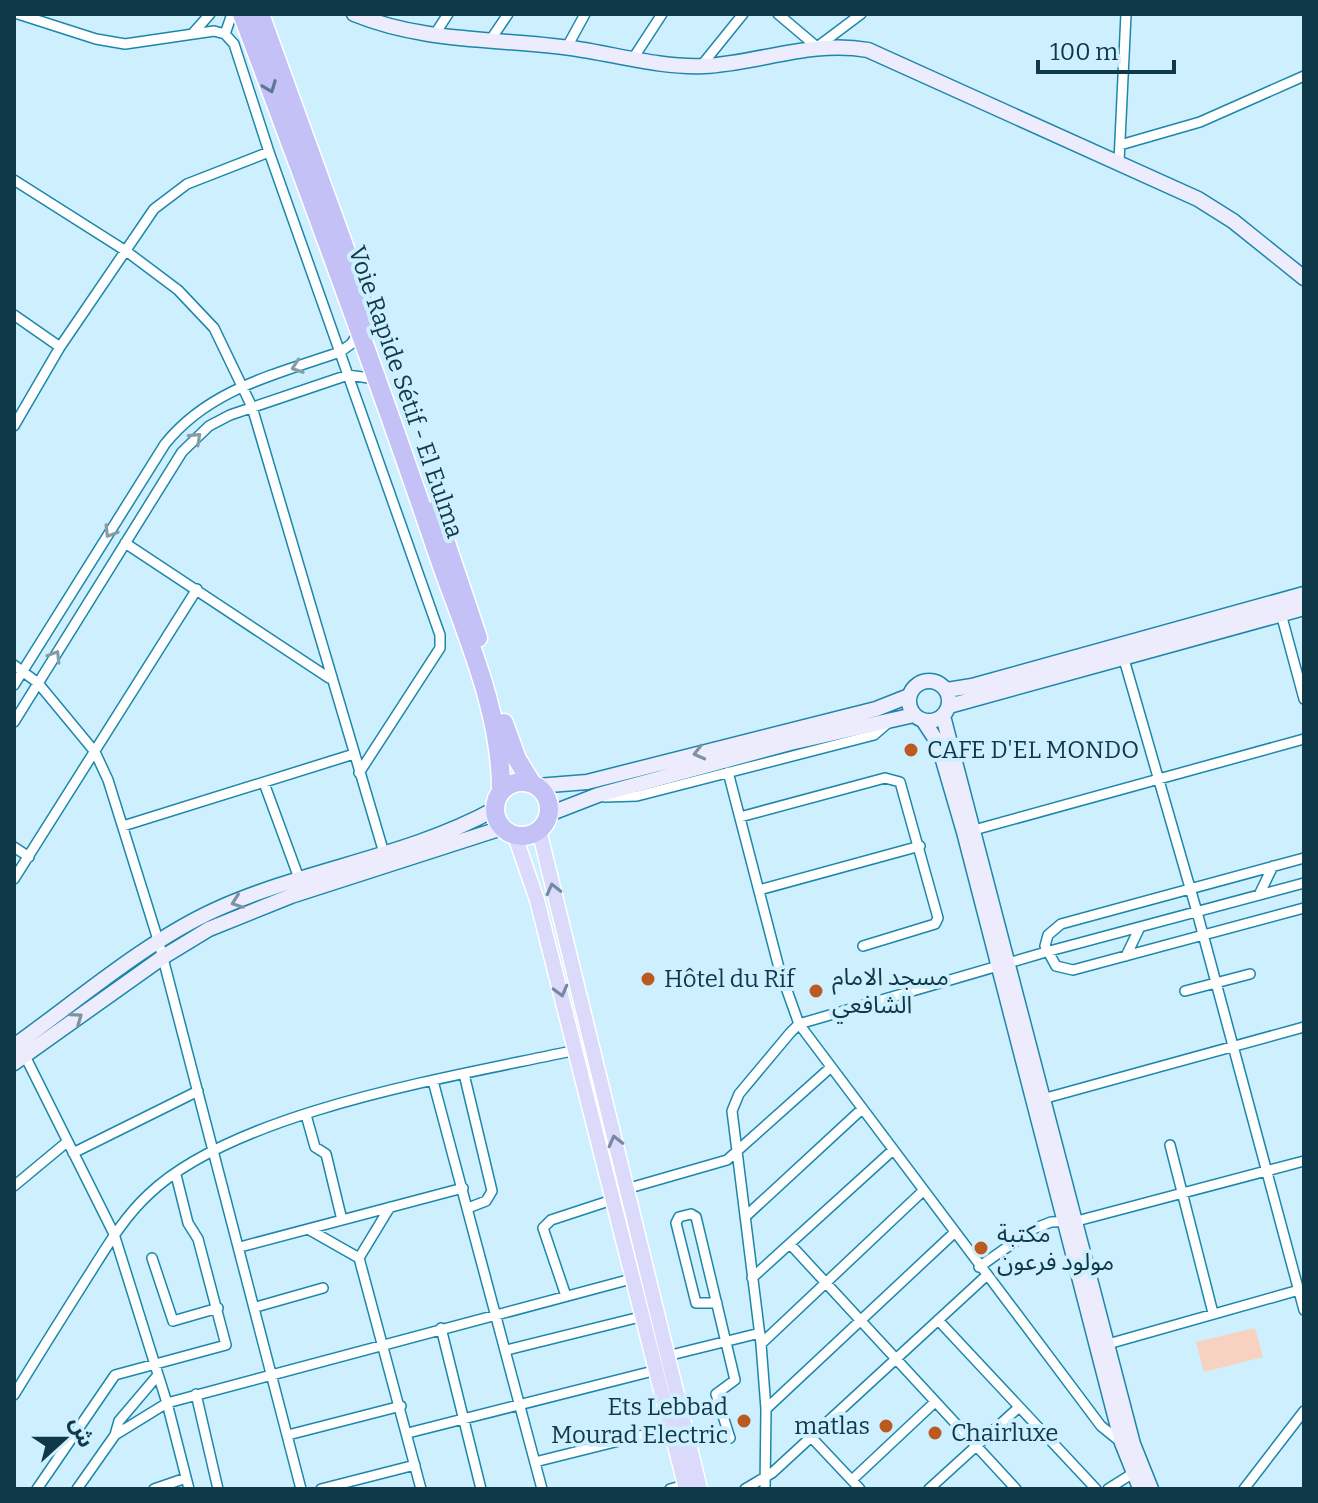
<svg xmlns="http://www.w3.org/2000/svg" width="1318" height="1503" font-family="Bitter,'Noto Sans Arabic',serif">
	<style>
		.green { fill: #f8d2c1 }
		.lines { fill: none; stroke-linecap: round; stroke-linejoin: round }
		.street-casing { stroke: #1d87aa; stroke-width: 12 }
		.secondary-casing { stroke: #1d87aa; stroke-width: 17 }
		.primary-casing { stroke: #fff; stroke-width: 17 }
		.highway-casing { stroke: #fff; stroke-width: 21 }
		.street { stroke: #fff; stroke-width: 9 }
		.secondary { stroke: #edecfc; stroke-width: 14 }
		.primary { stroke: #dbdafa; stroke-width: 14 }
		.highway { stroke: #c3c1f6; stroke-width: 18 }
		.oneway { stroke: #607696 }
		.oneway2 { stroke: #879ca4 }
		.oneway3 { stroke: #7e92a2 }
		.oneway4 { stroke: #758aa1 }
		.poi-dot { fill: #bc5921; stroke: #cdeffe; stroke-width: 3 }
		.labels { text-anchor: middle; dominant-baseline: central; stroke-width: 8; stroke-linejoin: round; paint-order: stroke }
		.street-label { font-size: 24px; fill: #0f3948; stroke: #cdeffe }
		.poi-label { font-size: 24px; fill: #0f3948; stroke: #cdeffe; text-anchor: start }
	</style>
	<rect width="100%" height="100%" fill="#cdeffe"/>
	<!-- green -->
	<path class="green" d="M1255,1328l8,29 -59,15 -8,-30z"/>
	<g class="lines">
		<!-- street casing -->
		<g class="street-casing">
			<path id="street" d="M18,14l78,25 29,5 89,-13 11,3 9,10 35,108 -82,32 -33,25 -94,138
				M778,14l39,33 44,-33
				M194,32l16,-18
				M225,34l7,-20
				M433,37l15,-23
				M489,42l19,-28
				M567,47l18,-33
				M634,57l28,-43
				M701,66l42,-52
				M1120,145l80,-23 104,-46
				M269,152l171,483v13l-81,125
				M1119,161l7,-147
				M14,180l112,71 52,39 36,38 38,79 132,446
				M14,315l46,32 -46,79
				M125,543l204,135
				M1280,610l24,89
				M1123,656l74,256 107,398
				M14,665l24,18 57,69 13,28 51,163 142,546
				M14,685l151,-241c44,-55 111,-70 175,-92l11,-8 9,-13
				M14,722l168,-270 27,-26 21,-11 118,-40 28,4
				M728,772l51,196 20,56 302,402 21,17
				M264,783l36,98
				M605,797l32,-1 237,-61 15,-13
				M740,817l145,-39 15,4 38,136 -3,6 -72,22
				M123,826l231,-72
				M974,830l330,-91
				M14,847l15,10
				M1304,858l-243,66 -13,11 -3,11 11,20 17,4 231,-62
				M14,879l183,-290
				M759,890l161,-44
				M1259,895l14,-29
				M1126,956l14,-29
				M1185,991l65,-17
				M23,1052l91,182 53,169 22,86
				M464,1074l28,117 -6,10 -18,7
				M433,1081l109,408
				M1046,1098l258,-71
				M306,1115l9,32 11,7 16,66
				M1170,1145l43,168
				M73,1153l125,-62
				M14,1186l53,-44
				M626,1189l101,-29 103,-92
				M745,1217l117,-108
				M308,1229l51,29 31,-51
				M790,1244l226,245
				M240,1247l223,-59
				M152,1258l21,63 45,-13
				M359,1258l62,231
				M979,1267l54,-38 18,-7 26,-1 227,-60
				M752,1278l141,-128
				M566,1296l-23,-68 8,-8 64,-21
				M717,1303h-21l-20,-80 3,-6 12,-3 5,3 39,163 -19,14 14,44
				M256,1307l67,-19
				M938,1320l158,169
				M441,1328l40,161
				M761,1344l162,-153
				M1108,1344l191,-54
				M507,1350l137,-34
				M667,1356l93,-23
				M196,1394l22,95
				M14,1395c23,-38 47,-76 71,-114 20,-31 37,-62 64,-87 88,-84 309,-118 427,-144
				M766,1409l188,-176
				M408,1433l249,-63
				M115,1435l4,-14 39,-46
				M288,1435l113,-29
				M811,1437l49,52
				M535,1462l136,-34
				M852,1480l83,-78
				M37,1489l78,-114 111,-30 -28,-106 -10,-16 -12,-48
				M77,1489l38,-54 52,-32 468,-125
				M154,1489l32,-11
				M321,1489l94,-24
				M670,1489l15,-4
				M745,1489l27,-16 214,-197
				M765,1489l1,-80 -5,-65 -29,-233 7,-17 51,-61 9,-9 247,-72 258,-69
				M929,1489l89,-81
				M1108,1489l30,-19
				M1244,1489l60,-78"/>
		</g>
		<!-- secondary casing -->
		<g class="secondary-casing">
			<path id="secondary" d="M354,14c71,29 143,24 217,34 43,6 90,20 133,18 56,-3 107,-26 164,-16l330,149 35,22 71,57
				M909 701a20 20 0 1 1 40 0a20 20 0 1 1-40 0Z
				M947,690l25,-4 332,-92
				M949,706l355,-98
				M943,716l190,728 18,45
				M923,720l15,23 26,89 158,611 18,45
				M537,786l50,-4 289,-73 33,-13
				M549,814l49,-19 192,-52 124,-28
				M14,1046c63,-45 131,-104 201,-136 90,-41 193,-53 280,-101
				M14,1063l149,-106 46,-28 82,-33 211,-68"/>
		</g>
		<!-- primary casing -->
		<g class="primary-casing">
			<path id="primary" d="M539,830l161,659
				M515,836l22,64 149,589"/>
		</g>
		<!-- highway casing -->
		<g class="highway-casing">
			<path id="highway" d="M242,14c67,177 132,353 193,532 26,78 67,162 66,246
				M260,14l112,309
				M435,510l43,128
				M504,723l13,36 14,23
				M495 809a27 27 0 1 1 54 0a27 27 0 1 1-54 0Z"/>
		</g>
		<!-- street -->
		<use href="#street" class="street"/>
		<!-- secondary -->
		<use href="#secondary" class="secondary"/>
		<!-- primary -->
		<use href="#primary" class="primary"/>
		<!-- highway -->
		<use href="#highway" class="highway"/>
	</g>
	<!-- one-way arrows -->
	<defs><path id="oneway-chevron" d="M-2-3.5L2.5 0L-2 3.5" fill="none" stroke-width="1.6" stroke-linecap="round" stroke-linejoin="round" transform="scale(2)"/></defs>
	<use class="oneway" href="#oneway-chevron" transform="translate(270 87) rotate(69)"/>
	<g class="oneway2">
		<use href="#oneway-chevron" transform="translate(297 367) rotate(161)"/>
		<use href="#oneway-chevron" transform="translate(196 438) rotate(-43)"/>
		<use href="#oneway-chevron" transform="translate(110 532) rotate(122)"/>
		<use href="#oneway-chevron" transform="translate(55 656) rotate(-58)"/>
	</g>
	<g class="oneway3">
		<use href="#oneway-chevron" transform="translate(699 753) rotate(166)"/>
		<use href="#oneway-chevron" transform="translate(237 902) rotate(160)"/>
		<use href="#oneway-chevron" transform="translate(77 1018) rotate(-36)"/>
	</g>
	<g class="oneway4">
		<use href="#oneway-chevron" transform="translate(553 889) rotate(-104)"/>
		<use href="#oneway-chevron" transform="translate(561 991) rotate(75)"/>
		<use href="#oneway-chevron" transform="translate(615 1141) rotate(-104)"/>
	</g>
	<!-- markers -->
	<g class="poi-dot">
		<circle cx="911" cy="750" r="8"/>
		<circle cx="648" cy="979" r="8"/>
		<circle cx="816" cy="991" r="8"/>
		<circle cx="981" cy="1248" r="8"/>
		<circle cx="744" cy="1421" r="8"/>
		<circle cx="886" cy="1426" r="8"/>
		<circle cx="935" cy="1433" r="8"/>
	</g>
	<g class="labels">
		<!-- street labels -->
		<g class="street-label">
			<text transform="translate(406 392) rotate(71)">Voie Rapide Sétif - El Eulma</text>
		</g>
		<!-- poi labels -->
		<g class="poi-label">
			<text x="927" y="750">CAFE D'EL MONDO</text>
			<text x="832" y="977">مسجد الامام<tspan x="832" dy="28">الشافعي</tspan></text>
			<text x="664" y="979">Hôtel du Rif</text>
			<text x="997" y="1234">مكتبة<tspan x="997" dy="28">مولود فرعون</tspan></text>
			<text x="728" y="1407" text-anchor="end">Ets Lebbad<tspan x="728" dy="28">Mourad Electric</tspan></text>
			<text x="870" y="1426" text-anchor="end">matlas</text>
			<text x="951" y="1433">Chairluxe</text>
		</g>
	</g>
	<!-- border -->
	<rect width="1318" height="1503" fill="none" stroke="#0f3948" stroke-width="32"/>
	<!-- north arrow -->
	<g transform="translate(64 1439) rotate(69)" stroke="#cdeffe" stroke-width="6" paint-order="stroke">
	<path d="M0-6L14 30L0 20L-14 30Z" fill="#0f3948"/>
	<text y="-12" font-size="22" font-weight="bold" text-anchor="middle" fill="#0f3948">ش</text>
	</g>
	<!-- scale -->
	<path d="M1038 60v12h136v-12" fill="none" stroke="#0f3948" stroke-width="4"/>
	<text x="1050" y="60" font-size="24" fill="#0f3948" stroke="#cdeffe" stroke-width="6" paint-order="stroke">100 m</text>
</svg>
